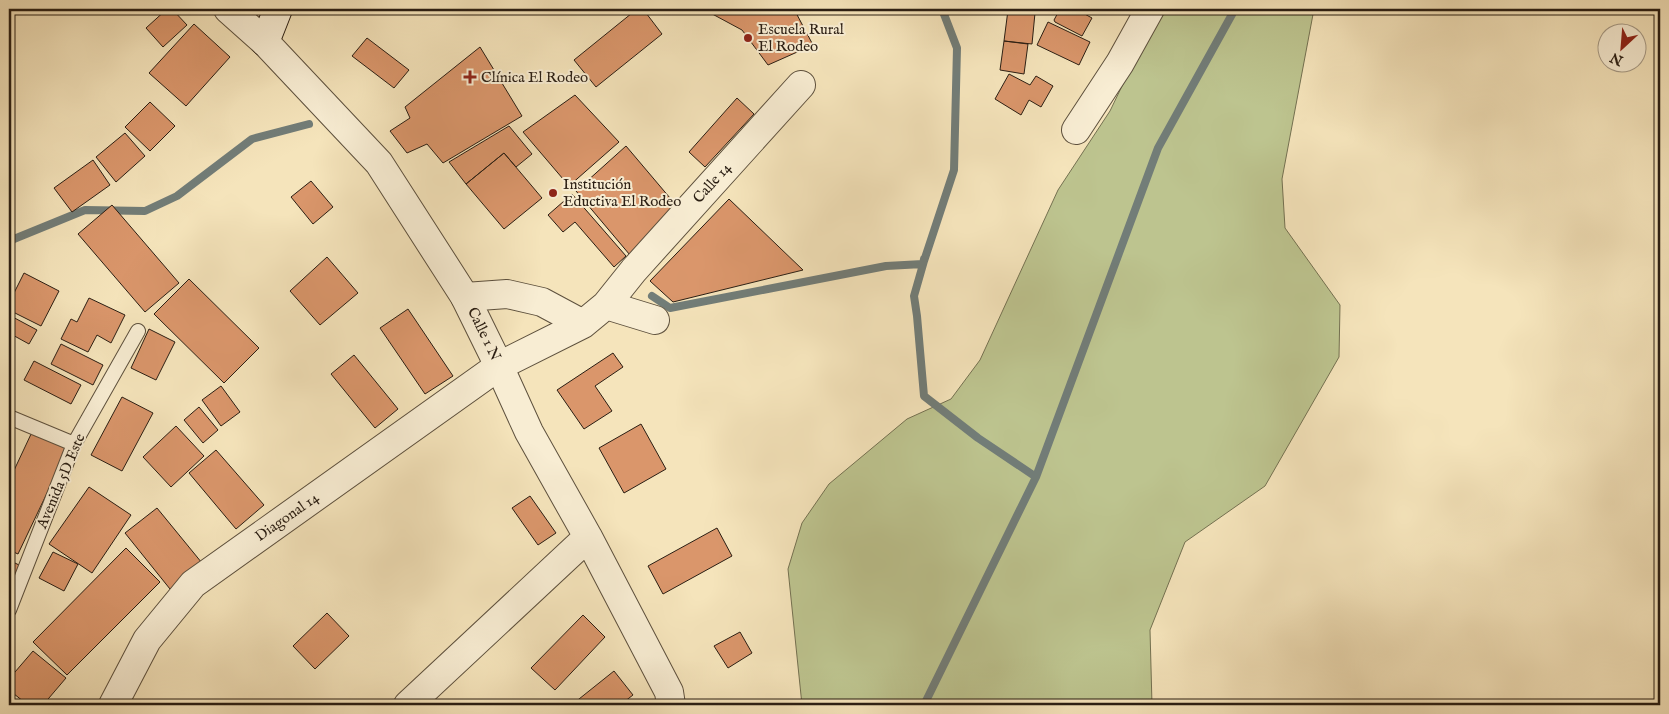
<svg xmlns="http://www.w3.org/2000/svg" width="1669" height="714" font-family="'IM FELL English',serif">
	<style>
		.green { fill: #bdc48f; stroke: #747151 }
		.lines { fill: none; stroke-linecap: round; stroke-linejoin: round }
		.stream { stroke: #727d78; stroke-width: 8 }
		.building { fill: #da966b; stroke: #2a1e13 }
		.service-casing { stroke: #5d503d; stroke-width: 16 }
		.minor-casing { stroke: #5d503d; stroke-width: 30 }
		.tertiary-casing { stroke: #5d503d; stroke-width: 30 }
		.secondary-casing { stroke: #2a1e13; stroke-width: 30 }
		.service { stroke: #f8edd3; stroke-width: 14 }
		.minor { stroke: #f8edd3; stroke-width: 28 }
		.tertiary { stroke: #f8edd3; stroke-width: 28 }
		.secondary { stroke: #f8edd3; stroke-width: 28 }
		.poi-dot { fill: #8f2418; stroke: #f8edd3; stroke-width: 2 }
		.labels { text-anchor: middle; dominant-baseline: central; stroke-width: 4; stroke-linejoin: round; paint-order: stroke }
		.poi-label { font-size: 15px; fill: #2a1e13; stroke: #f8edd3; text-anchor: start }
		.street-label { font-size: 15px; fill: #2a1e13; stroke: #f8edd3 }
	</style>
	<rect width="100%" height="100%" fill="#f5e4bb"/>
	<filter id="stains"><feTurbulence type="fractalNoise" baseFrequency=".004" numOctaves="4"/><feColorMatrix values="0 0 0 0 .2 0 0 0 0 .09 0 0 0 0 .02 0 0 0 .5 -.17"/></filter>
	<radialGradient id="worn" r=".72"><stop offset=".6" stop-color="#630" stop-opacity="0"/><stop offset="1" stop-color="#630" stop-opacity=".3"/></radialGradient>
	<!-- green -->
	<path class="green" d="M1159,9h155l-32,170 3,49 55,77 -1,52 -74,129 -80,56 -35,88 2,75h-350l-14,-136 14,-46 27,-39 78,-65 44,-20 29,-39 78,-170 52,-79z"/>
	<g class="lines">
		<!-- stream -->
		<path class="stream" d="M942,9l15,39 -3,122 -30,91 -10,35 3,20 7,80 54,42 58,39
			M9,241l76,-31 60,1 32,-15 75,-57 57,-15
			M652,296l18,12 216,-42 37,-2 1,-5
			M924,705l112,-228 122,-329 77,-139"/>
	</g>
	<!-- building -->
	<path class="building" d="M167,9h5l15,16 -24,22 -17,-19z
		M637,9h6l19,25 -66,53 -22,-27z
		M703,9h91l19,36 -45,20 -26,-35z
		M1060,9h22l-1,3 11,6 -10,18 -27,-14 -1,-2z
		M1008,10l27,3 -3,31 -28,-3z
		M1048,22l42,20 -11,23 -42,-20z
		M194,24l36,33 -44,49 -37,-33z
		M367,38l42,32 -15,18 -42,-32z
		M1004,41l24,3 -4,30 -24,-4z
		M480,47l42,69 -79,47 -16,-19 -20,9 -17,-22 20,-13 -5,-11z
		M1009,74l21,11 6,-9 17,10 -12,21 -12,-7 -8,15 -26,-16z
		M575,95l44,47 -50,44 -46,-54z
		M737,98l17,16 -49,53 -16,-15z
		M150,102l25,24 -25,25 -25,-24z
		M509,126l23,28 -16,13 -12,-14 -38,31 -17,-22z
		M125,133l20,23 -29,26 -20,-25z
		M626,146l55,65 -46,50 -59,-70z
		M504,153l38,45 -38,31 -38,-45z
		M93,160l17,25 -38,27 -18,-24z
		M311,181l22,26 -20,17 -22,-27z
		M572,194l54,62 -12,11 -39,-45 -12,10 -15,-17z
		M729,199l74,71 -130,32 -23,-21z
		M112,205l67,78 -34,29 -67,-78z
		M327,257l31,36 -38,32 -30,-34z
		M24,273l35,18 -18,35 -32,-16v-7z
		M189,279l70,69 -35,35 -70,-69z
		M89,298l36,17 -14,28 -14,-8 -9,17 -27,-13 10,-20 6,3z
		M408,309l45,67 -28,18 -45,-66z
		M9,315l28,15 -8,14 -20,-11z
		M149,329l26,13 -19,38 -25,-12z
		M61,344l42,21 -10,20 -42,-21z
		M613,353l10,14 -28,19 17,25 -28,18 -27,-39z
		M354,355l44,54 -23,19 -44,-54z
		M34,361l47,24 -10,19 -47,-24z
		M221,386l19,26 -19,14 -19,-26z
		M122,397l31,16 -31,58 -31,-16z
		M199,407l19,23 -15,13 -19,-23z
		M641,424l25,45 -42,24 -25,-45z
		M176,426l28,30 -33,31 -28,-30z
		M32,432l36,17 -50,105 -9,-4v-69z
		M216,450l48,55 -28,24 -47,-56z
		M89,487l42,28 -39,58 -43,-29z
		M530,496l26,37 -18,12 -26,-37z
		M157,508l45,55 -32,26 -45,-56z
		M717,528l15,28 -69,38 -15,-28z
		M126,548l34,34 -93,93 -34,-33z
		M53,552l25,12 -14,27 -25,-13z
		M9,560l12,6 -12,26z
		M327,613l22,23 -34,33 -22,-23z
		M583,615l22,22 -50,53 -24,-22z
		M740,632l12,21 -24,15 -14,-22z
		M33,651l33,27 -23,27h-15l-19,-15v-11z
		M614,671l19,24 -13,10h-44l-2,-2z"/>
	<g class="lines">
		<!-- service casing -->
		<g class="service-casing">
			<path id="service" d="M9,417l65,27
				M9,610l65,-166 64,-113"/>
		</g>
		<!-- minor casing -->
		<g class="minor-casing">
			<path id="minor" d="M228,9l37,33
				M1076,130l44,-67 30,-54
				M465,297l42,-3 35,8 41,22
				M606,305l28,-35 167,-185
				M655,320l-49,-15 -23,19 -84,42 30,66 59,105 81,155 2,13
				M408,705l180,-168"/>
		</g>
		<!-- tertiary casing -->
		<g class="tertiary-casing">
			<path id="tertiary" d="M113,705l34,-65 46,-56 306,-218 -34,-69 -86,-134 -114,-121"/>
		</g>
		<!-- secondary casing -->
		<g class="secondary-casing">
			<path id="secondary" d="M265,42l13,-33"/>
		</g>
		<!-- service -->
		<use href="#service" class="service"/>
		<!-- minor -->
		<use href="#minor" class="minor"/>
		<!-- tertiary -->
		<use href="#tertiary" class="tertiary"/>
		<!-- secondary -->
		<use href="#secondary" class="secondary"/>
	</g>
	<!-- markers -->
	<g class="poi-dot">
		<circle cx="748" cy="38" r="5"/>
		<path d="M467.5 69.5h5v5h5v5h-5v5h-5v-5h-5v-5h5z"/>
		<circle cx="553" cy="193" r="5"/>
	</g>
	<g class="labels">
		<!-- poi labels -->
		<g class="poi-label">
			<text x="758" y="29">Escuela Rural<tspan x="758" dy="17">El Rodeo</tspan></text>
			<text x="481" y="77">Clínica El Rodeo</text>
			<text x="563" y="184">Institución<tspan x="563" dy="17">Eductiva El Rodeo</tspan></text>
		</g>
		<!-- street labels -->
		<g class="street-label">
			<text transform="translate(712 183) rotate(-48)">Calle 14</text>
			<text transform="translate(484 334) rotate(64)">Calle 1 N</text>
			<text transform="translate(61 481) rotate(-67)">Avenida 5D Este</text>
			<text transform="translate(287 517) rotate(-35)">Diagonal 14</text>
		</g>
	</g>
	<!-- margin -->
	<rect width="1669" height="714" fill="none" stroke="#f5e4bb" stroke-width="30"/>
	<rect x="10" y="10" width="1649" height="694" fill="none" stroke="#2a1e13" stroke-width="2.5"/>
	<rect x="15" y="15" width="1639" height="684" fill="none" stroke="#2a1e13"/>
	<!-- north arrow -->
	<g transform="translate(1622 48) rotate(206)"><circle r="24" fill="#f8edd3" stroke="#a69a86"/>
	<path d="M0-4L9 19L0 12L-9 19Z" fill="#8f2418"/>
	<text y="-8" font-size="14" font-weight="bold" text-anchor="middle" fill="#2a1e13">N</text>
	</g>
	<rect width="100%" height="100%" filter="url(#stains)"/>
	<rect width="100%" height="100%" fill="url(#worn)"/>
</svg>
